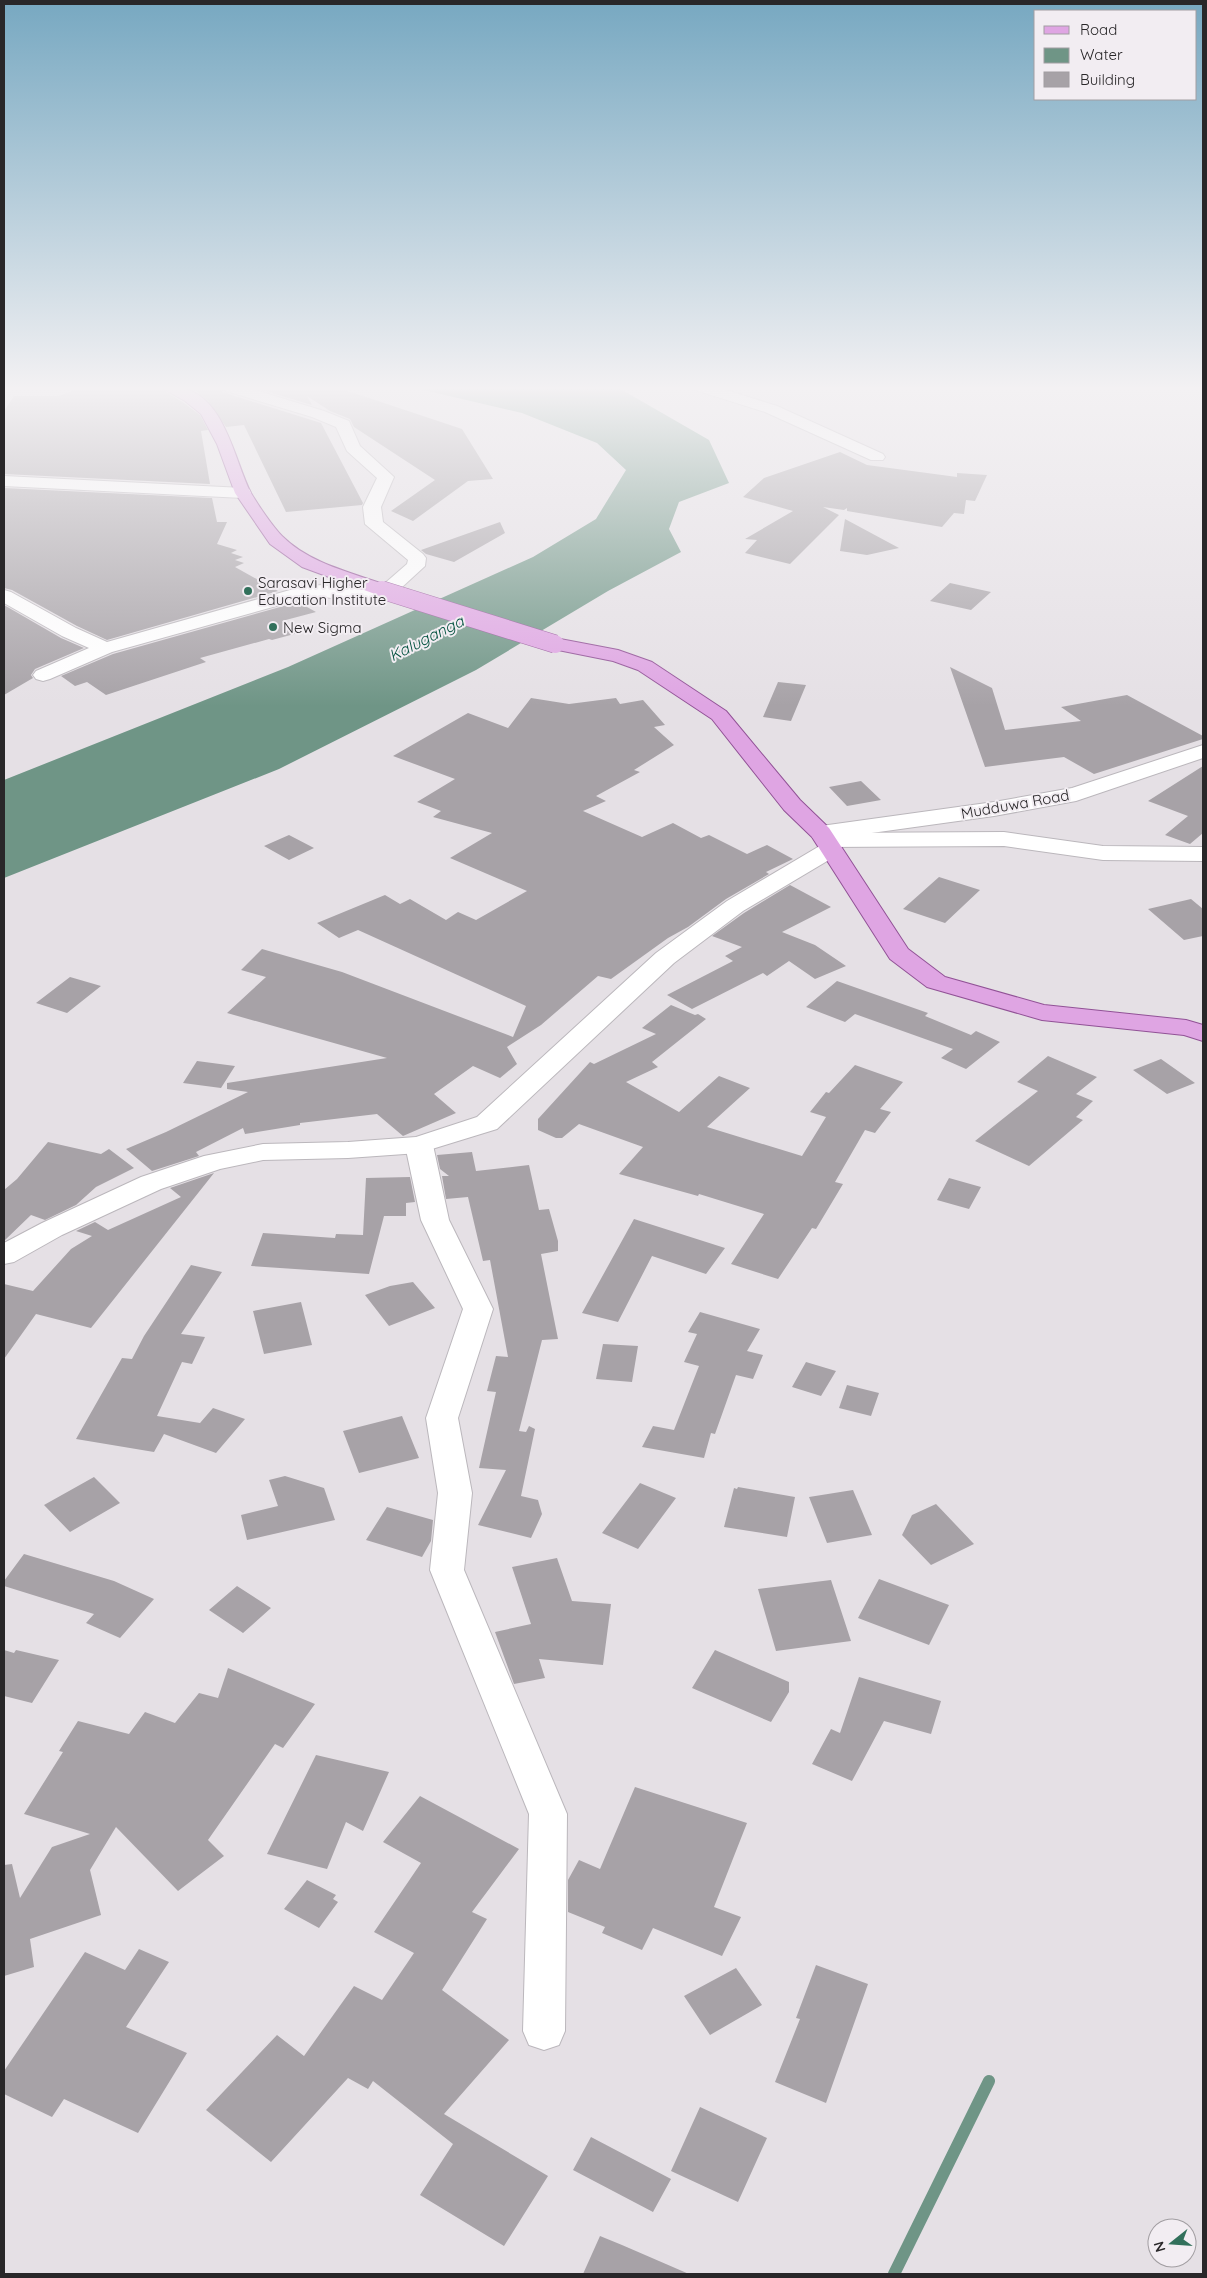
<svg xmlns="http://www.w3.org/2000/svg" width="1207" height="2278" font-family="Quicksand,sans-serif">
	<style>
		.water { fill: #6f9586 }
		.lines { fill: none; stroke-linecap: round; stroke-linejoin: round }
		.stream { stroke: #6f9586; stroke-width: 12 }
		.building { fill: #a7a2a7 }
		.street-casing { stroke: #bbb7bc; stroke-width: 2 }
		.secondary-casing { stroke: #bbb7bc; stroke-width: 2 }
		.primary-casing { stroke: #915296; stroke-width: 2 }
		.street { fill: #fff; fill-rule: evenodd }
		.secondary { fill: #fff; fill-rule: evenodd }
		.primary { fill: #dfa5e3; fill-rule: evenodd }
		.primary-bridge-casing { stroke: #915296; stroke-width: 19; stroke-linecap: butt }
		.primary-bridge { stroke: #dfa5e3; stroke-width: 18 }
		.poi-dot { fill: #32705b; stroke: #f2edf2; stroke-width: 2 }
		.labels { text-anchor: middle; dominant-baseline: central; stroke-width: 4; stroke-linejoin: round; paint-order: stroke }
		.far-poi-label { font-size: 15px; fill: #292729; stroke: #f2edf2; text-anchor: start }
		.far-street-label { font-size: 15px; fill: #292729; stroke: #f2edf2 }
		.far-water-label { font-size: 16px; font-style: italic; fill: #03523f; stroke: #f2edf2 }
	</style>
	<rect width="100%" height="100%" fill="#e5e0e5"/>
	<!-- water -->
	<path class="water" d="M411,387h206l92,53 20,43 -50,19 -10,27 12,23 -73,39 -132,79 -197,99 -275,109v-98l284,-113 245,-110 63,-38 30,-49 -29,-27 -75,-30z"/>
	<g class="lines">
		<!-- stream -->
		<path class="stream" d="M894,2274l95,-193"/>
	</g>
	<!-- building -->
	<path class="building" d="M82,387h76l26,16 16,12 8,15 -7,1 9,53 -206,-10v-63l10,-15h45z
		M185,387h34l3,5 99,31 42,80 -1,2 -76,7 -42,-87 -18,2 -18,-26 -12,-10z
		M252,387h84l126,42 31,50 -25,2 -55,40 -22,-10 44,-31 -81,-53 -4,-8 -20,-8 -23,-15 5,9z
		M840,452l27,13 90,12v-4l30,2 -12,26 -9,-1 -2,14 -10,-1 -12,14 -95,-16v-3l-3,2 -21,-3 16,8 -49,49 -45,-11 12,-13 -12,-1 48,-28 -50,-14 21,-19z
		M4,488l208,10 5,24h10l-10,22 20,6 -6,3 12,4 -8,3 9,3 -9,4 43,24 -171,49 -30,-14 -65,-36 -8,-2z
		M845,519l54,29 -32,7 -27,-4z
		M500,522l5,11 -51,29 -28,-8 -5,-4z
		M950,583l41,9 -20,18 -41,-9z
		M298,602l18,10 -34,9 16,12 -26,7 -3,-1 -69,19 6,4 -100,33 -19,-13 -12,4 -14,-10 52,-22z
		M4,605l57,33 23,10 -49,21 -4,6 2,3 -29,17z
		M950,667l42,21 13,42 76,-9 -20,-14 66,-12 76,41v3l-109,35 -30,-17 -79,10z
		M778,682l28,3 -15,36 -28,-4z
		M531,698l38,6 47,-6 4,6 23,-4 22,25 -11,2 20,18 -40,25 6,2 -44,24 10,5 -23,10 59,26 31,-14 28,15 8,-3 38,19 20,-9 26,14 -27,13 3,2 -43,25 -38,28 -20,11 -57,41 -13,-3 -57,49 -34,22 10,17 -17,14 -27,-12 -39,28 22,19 -53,23 -26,-22 -77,9v2l-55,9 -2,-6 -47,24 3,4 -47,15 -26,-22 40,-17 82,-40 -21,-3v-6l160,-25 -160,-45 39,-36 -25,-7 21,-21 80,23 171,65 13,-31 -168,-76 -19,8 -22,-15 68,-28 15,9 10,-5 36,21 12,-8 18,8 51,-29 -77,-33 42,-25 -59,-16 8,-6 -24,-9 38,-23 -62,-23 75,-43 40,15z
		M1203,766v67l-13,11 -25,-9 23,-19 -40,-15z
		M861,781l20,19 -34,6 -18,-19z
		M289,835l25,13 -25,12 -25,-14z
		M939,877l41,13 -35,33 -42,-14z
		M790,885l41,22 -49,25 33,13 31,21 -31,13 -26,-18 -22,15 -4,-3 -71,36 -25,-14 66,-34 -8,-5 17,-9 -30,-11 32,-23z
		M1191,899l12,10v27l-19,4 -36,-31z
		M70,977l31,9 -34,27 -31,-10z
		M837,981l91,32 -3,3 46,19 5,-4 24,11 -34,27 -25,-11 12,-9 -98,-35 -10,8 -39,-15z
		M671,1005l24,10 3,-1 8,5 -54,43 6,5 -32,15 53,30 40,-36 31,12 -43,39 95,29 24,-39 -16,-5 16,-20 3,1 26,-28 48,17 -23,27 11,3 -16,21 -10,-3 -30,52 8,2 -27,45 -4,-1 -34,51 -47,-15 33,-50 -65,-20 -1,2 -79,-22 24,-27 -64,-23 -17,14h-6l-18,-8v-11l52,-57 4,2 62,-30 -14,-6z
		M1048,1056l49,21 -21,17 17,7 -17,16 7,3 -54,46 -54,-25 63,-50 -21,-9z
		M1161,1059l34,24 -28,11 -34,-24z
		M197,1061l38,5 -14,22 -38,-5z
		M48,1142l53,12 8,-5 25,19 -38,19 -20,18 -31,15 -14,-5 -27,26v-51l13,-11z
		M472,1152l4,19 53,-6 10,45 10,-1 9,32v10l-17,3 17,85 -16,1 -23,91 7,1 3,-6 6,3 -14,67 17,4 4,14 -11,24 -53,-13 28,-55 -27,-2 17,-76 -9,-1 9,-35 12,1 -18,-97 -7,1 -15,-64 -22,2 -4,-23h7l-9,-7 -3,-14z
		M214,1173l-123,155 -55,-14 -32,45v-75l29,7 38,-42 21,-13 -16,-5 19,-9 13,8 73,-33 -11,-9z
		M410,1177l5,25 -9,1v13h-22l-15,58 -118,-8 12,-33 72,5 1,-4 27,1 3,-57z
		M949,1178l32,9 -12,22 -32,-9z
		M634,1219l91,29 -19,26 -54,-18 -34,66 -36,-9z
		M191,1265l31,7 -41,62 24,3 -13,27 -10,-2 -25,54 43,7 13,-15 32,11 -29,34 -52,-19 -10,18 -78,-13 46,-81 10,1 12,-23z
		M413,1282l22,26 -46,18 -24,-31 25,-9z
		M301,1302l11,43 -48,9 -11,-43z
		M700,1312l60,17 -13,22 16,4 -10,24 -17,-4 -21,59 -4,-1 -7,25 -62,-11 11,-21 21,4 25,-64 -15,-4 13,-28 -9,-2z
		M603,1344l35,2 -6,36 -36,-3z
		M806,1362l30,9 -15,25 -29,-9z
		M847,1385l32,8 -8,23 -32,-8z
		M402,1416l17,42 -60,15 -16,-42z
		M285,1476l39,12 11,32 -88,20 -6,-25 37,-9 -9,-26z
		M94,1477l26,26 -50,29 -26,-27z
		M640,1483l36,15 -38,51 -36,-16z
		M738,1487l57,10 -8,40 -63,-10 10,-39 3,1z
		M853,1490l19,45 -45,8 -18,-46z
		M936,1504l38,40 -43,21 -29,-30 10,-20z
		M387,1507l46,13 -2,21 -9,16 -56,-17z
		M24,1554l90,27 40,18 -34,39 -34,-15 8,-9 -90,-28v-5z
		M557,1558l15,43 39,3 -8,61 -64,-6 6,19 -31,6 -19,-52 36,-8 -19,-57z
		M879,1579l70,26 -20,40 -71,-27z
		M831,1580l20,61 -75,10 -18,-62z
		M237,1586l34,22 -28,25 -34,-23z
		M4,1650l10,3 2,-3 43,10 -27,43 -28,-7z
		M715,1650l74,32v10l-18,30 -79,-34z
		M228,1668l87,36 -32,44 -8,-4 -67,96 16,16 -46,35 -62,-64 -26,43 11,45 -71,24 4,28 -30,9v-111l8,-1 8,34 32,-51 38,-13 -66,-20 39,-62 -4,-1 19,-30 51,13 16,-22 30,11 24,-30 19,5z
		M859,1677l82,24 -10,33 -47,-13 -32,60 -40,-17 19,-35 9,4z
		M316,1755l73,17 -26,59 -17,-9 -19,47 -60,-15z
		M635,1787l112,36 -33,84 27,10 -19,39 -69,-28 -11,22 -40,-17 3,-6 -37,-15v-32l11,-20 21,9z
		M420,1796l99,53 -47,63 15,7 -45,71 67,50 -65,74 104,62 -44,70 -84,-51 33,-51 -80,-63 -5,8 -20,-11 -77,84 -65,-52 71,-75 27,21 50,-70 28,14 32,-47 -40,-21 47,-69 -38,-21z
		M307,1880l29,15 -3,4 5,3 -19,26 -35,-19z
		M139,1949l30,13 -43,65 61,26 -49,80 -74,-34 -12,18 -48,-23v-23l81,-119 40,18z
		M816,1965l52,19 -42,119 -51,-21 25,-63 -4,-1z
		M736,1968l26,37 -52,30 -26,-39z
		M700,2107l67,31 -29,64 -67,-31z
		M591,2137l80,42 -18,33 -80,-42z
		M600,2236l22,9 67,29h-106z"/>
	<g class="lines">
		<!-- street casing -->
		<g class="street-casing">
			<path id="street" d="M221,387h24l79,24 25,10 11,25 34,31 -13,30 2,15 40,32 3,4 -1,8 -37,34 -21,3 -43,-6 -19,1 -193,54 -62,27 -7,2 -7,-2 -3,-4 3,-4 53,-23 -27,-12 -58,-33v-13l7,2 65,36 31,14 197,-56 20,-1 52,6 31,-27 1,-4 -43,-36 -2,-17 14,-29 -30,-27 -11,-24 -24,-10 -89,-27z
				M693,387h24l60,19 106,48 2,3 -2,3h-12l-106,-48 -70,-22z
				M4,476l239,12 6,1 2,4 -2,4 -6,1 -239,-12z
				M1004,832l99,14 100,1v14l-100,-1 -99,-14 -178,1 -8,-2 -3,-5 3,-5 8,-2z
				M419,1137l10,2 4,6 16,75 44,89 -35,109 14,75 -8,77 103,244 -2,217 -6,14 -15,5 -15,-5 -6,-14 6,-217 -99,-244 8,-77 -12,-75 37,-109 -42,-89 -16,-75 4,-6z"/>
		</g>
		<!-- secondary casing -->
		<g class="secondary-casing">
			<path id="secondary" d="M1203,745v13l-127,43 -82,15 -173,24 -8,-2 -3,-5 3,-5 8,-2 173,-24 78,-14z
				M831,842l8,2 3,5 -3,5 -96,57 -69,52 -177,166 -78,24 -71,5 -85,2 -43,9 -59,20 -99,46 -48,27 -10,2v-21l38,-20 99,-46 63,-21 59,-12 85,-2 68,-5 61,-20 179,-164 71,-52 96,-57z"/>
		</g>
		<!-- primary casing -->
		<g class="primary-casing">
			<path id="primary" d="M160,387c6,0 13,-1 19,0 46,8 55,73 72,106 7,12 22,34 31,43 28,28 71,37 107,50l2,4 -2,4 -7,2 -7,-2 -73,-27 -32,-23 -35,-51 -18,-49 -16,-30 -16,-13z
				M555,638l63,12 34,12 74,49 74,89 29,28 79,121 37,28 99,28 142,15 17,5v16l-19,-6 -142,-15 -115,-33 -37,-28 -78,-122 -28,-27 -72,-91 -74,-49 -25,-9 -65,-13 -3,-4 3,-4z"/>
		</g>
		<!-- street -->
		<use href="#street" class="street"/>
		<!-- secondary -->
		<use href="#secondary" class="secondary"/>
		<!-- primary -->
		<use href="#primary" class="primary"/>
		<!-- primary-bridge casing -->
		<g class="primary-bridge-casing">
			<path id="primary-bridge" d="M382,590l173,54"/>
		</g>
		<!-- primary-bridge -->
		<use href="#primary-bridge" class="primary-bridge"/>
	</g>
	<!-- sky -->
	<linearGradient id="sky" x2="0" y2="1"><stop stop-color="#77a8c1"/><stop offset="0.55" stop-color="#f3f1f3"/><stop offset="1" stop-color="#f3f1f3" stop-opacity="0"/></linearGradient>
	<rect width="1207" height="706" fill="url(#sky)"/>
	<!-- markers -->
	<g class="poi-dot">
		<circle cx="248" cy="591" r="5"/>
		<circle cx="273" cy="627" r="5"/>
	</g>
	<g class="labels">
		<!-- far-poi labels -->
		<g class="far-poi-label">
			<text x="258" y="582">Sarasavi Higher<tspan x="258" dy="17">Education Institute</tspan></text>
			<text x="283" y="627">New Sigma</text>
		</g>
		<!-- far-street labels -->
		<g class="far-street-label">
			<text transform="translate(1015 804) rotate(-10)">Mudduwa Road</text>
		</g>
		<!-- far-water labels -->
		<g class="far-water-label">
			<text transform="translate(426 638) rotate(-27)">Kaluganga</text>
		</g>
	</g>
	<!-- border -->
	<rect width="1207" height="2278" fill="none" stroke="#292729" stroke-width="10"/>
	<!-- legend -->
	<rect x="1034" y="10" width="162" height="90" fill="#f2edf2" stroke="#a29ea2"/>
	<rect x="1044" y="26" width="25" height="8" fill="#dfa5e3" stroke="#a29ea2"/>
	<text x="1080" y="35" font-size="15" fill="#292729">Road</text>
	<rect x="1044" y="48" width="25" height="15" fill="#6f9586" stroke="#a29ea2"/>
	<text x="1080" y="60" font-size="15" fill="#292729">Water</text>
	<rect x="1044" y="72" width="25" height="15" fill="#a7a2a7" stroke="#a29ea2"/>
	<text x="1080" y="85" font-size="15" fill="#292729">Building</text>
	<!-- north arrow -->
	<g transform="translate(1172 2243) rotate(253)"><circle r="24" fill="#f2edf2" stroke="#a29ea2"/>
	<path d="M0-4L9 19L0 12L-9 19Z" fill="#32705b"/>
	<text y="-8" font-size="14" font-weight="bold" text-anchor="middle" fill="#292729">N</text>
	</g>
</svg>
